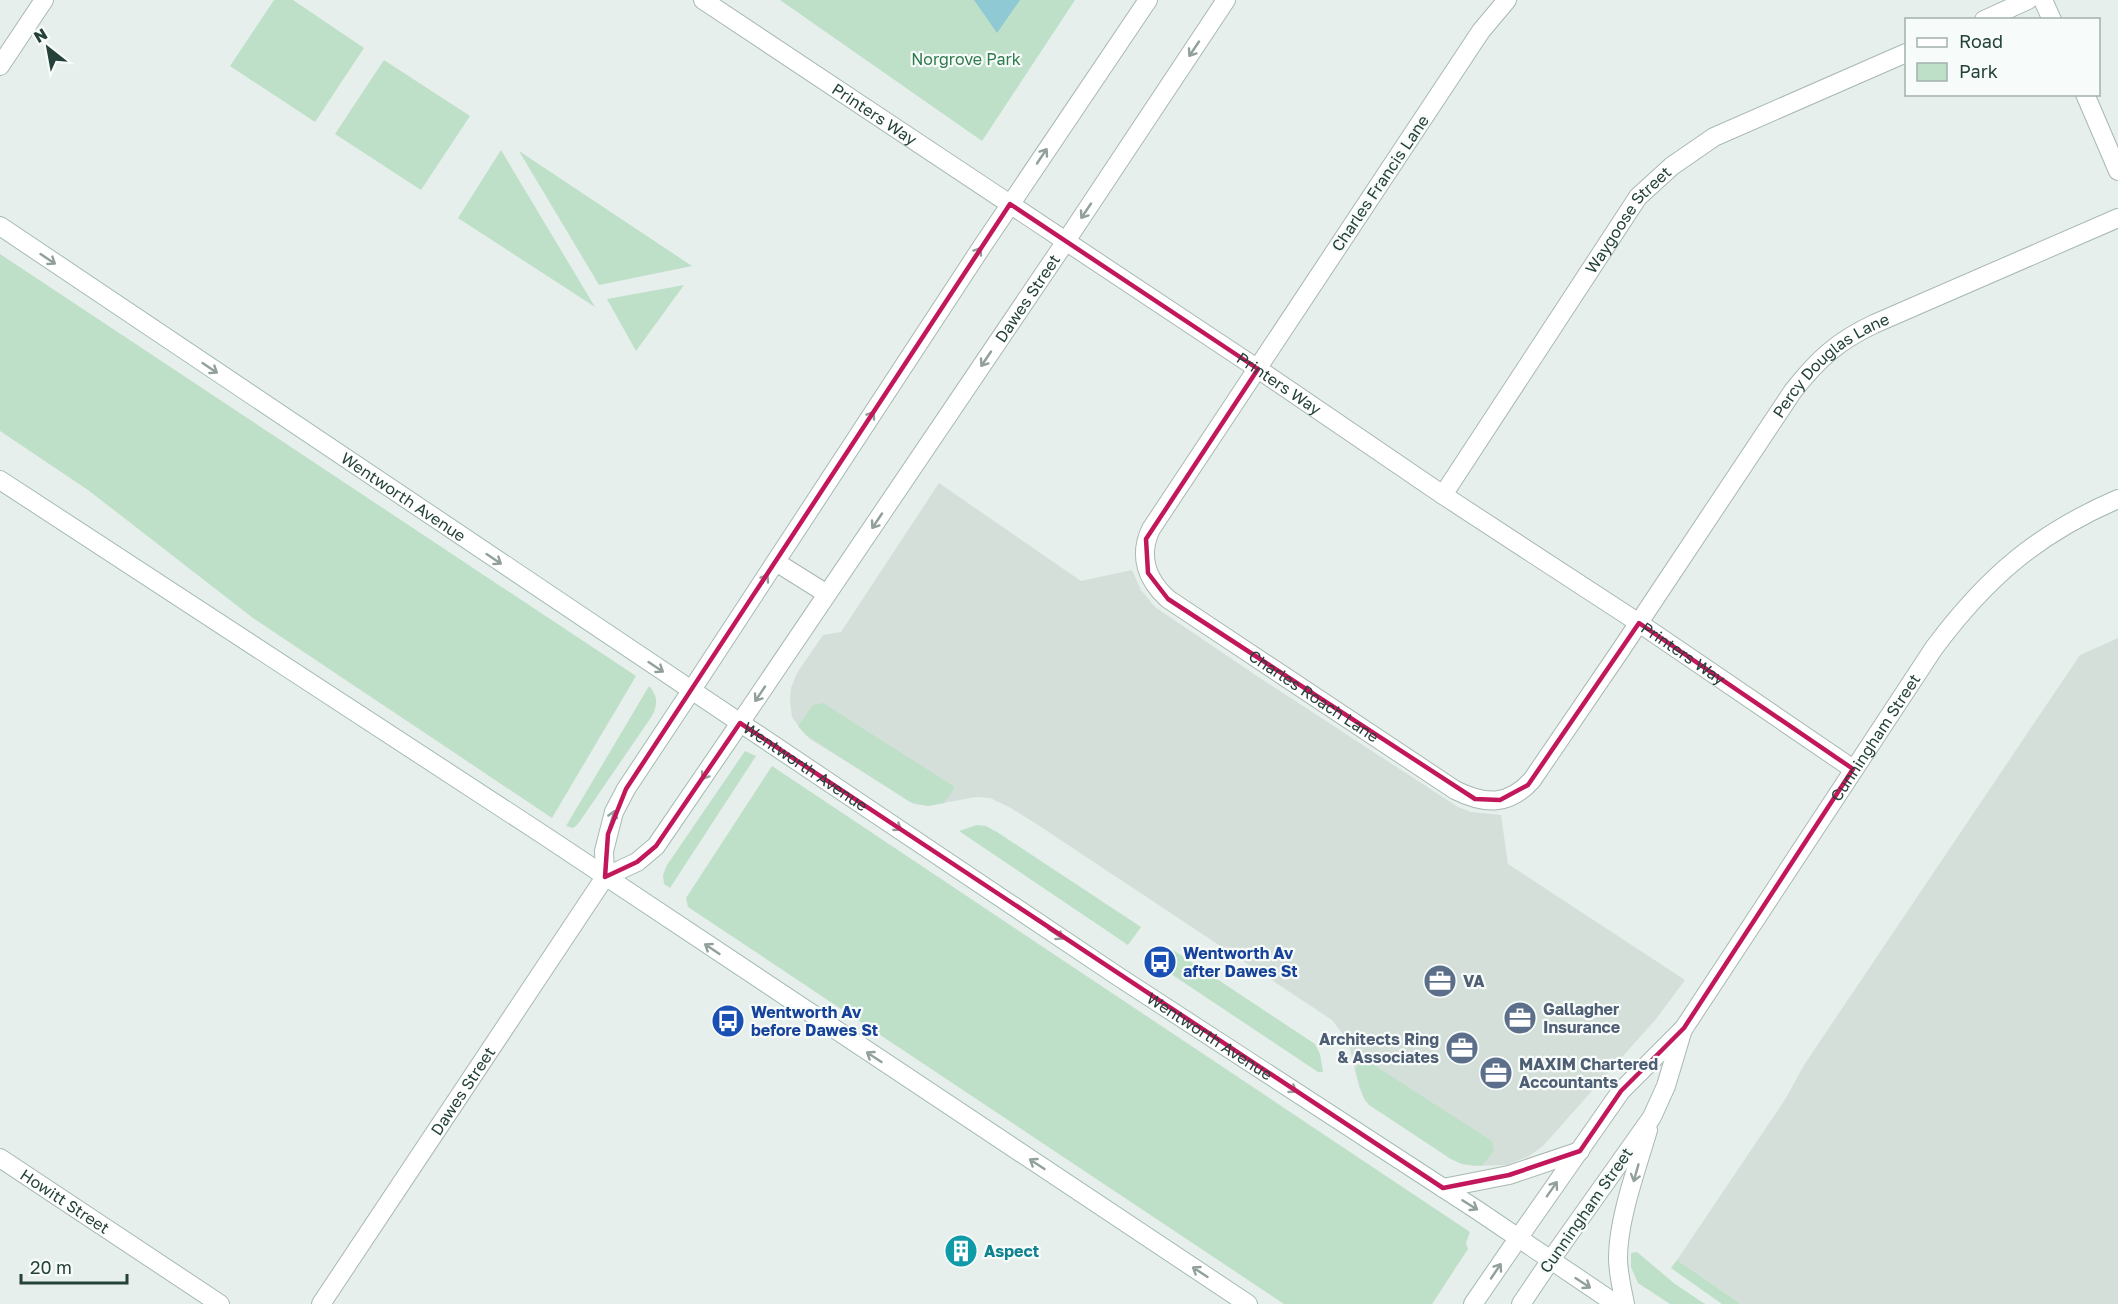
<svg xmlns="http://www.w3.org/2000/svg" width="2118" height="1304" font-family="'Golos Text',sans-serif">
	<style>
		.built { fill: #d4dfda }
		.green { fill: #bfe0c8 }
		.water { fill: #8ec9d4 }
		.lines { fill: none; stroke-linecap: round; stroke-linejoin: round }
		.street-casing { stroke: #a8b8b2; stroke-width: 20 }
		.secondary-casing { stroke: #a4bbb3; stroke-width: 20 }
		.street { stroke: #fff; stroke-width: 18 }
		.secondary { stroke: #fff; stroke-width: 18 }
		.oneway { stroke: #92a09c }
		.marked { fill: none; stroke: #c2185b; stroke-width: 4.5; stroke-linejoin: round }
		.labels { text-anchor: middle; dominant-baseline: central; stroke-width: 4.5; stroke-linejoin: round; paint-order: stroke }
		.park-label { font-size: 16px; fill: #2d7a4b; stroke: #f7fbf9 }
		.street-label { font-size: 16px; fill: #24423a; stroke: #f7fbf9 }
		.transit-label { font-size: 16px; font-weight: bold; fill: #164399; stroke: #f7fbf9; text-anchor: start }
		.service-label { font-size: 16px; font-weight: bold; fill: #4e5e75; stroke: #f7fbf9; text-anchor: start }
		.culture-label { font-size: 16px; font-weight: bold; fill: #0d838f; stroke: #f7fbf9; text-anchor: start }
	</style>
	<rect width="100%" height="100%" fill="#e6efeb"/>
	<!-- built -->
	<path class="built" d="M939,483l142,98 51,-11 9,20 14,17 99,67 204,133 13,5 30,3 7,49 177,116 -29,39 -113,127 -14,10 -22,9 -33,1 -12,-2 -11,-5 -86,-58 -6,-14 -11,-46 -16,-21 -297,-197 -26,-16 -19,-9 -14,-1 -48,9 -14,-2 -104,-65 -8,-8 -10,-14 -2,-16 1,-13 6,-15 26,-38 18,-3z
		M2118,638v666h-377l-64,-44 109,-162 18,-33 276,-410z"/>
	<!-- green -->
	<path class="green" d="M274,0h19l71,48 -49,74 -85,-56z
		M780,0h295l-93,141z
		M384,60l86,56 -49,74 -86,-56z
		M501,150l94,157 -137,-89z
		M519,151l173,115 -93,19z
		M0,254l636,422 -84,142 -299,-200 -165,-128 -88,-59z
		M684,285l-48,66 -29,-52z
		M649,686c9,10 9,18 3,30l-74,108 -5,4 -7,-2z
		M823,703l132,84 -11,16 -16,3 -18,-4 -104,-67 -8,-9 15,-21z
		M745,751l11,5 -86,132 -6,-4 -1,-9 4,-10z
		M772,766l698,466 -4,11 2,6 -36,55h-148l-596,-397 -2,-9z
		M977,825l9,1 11,6 144,95 -13,18 -169,-114z
		M1173,950l142,94 5,10 3,18h-5l-156,-104z
		M1363,1058l129,83 2,10 -12,15 -20,-2 -11,-5 -82,-54 -6,-9 -8,-27z
		M1637,1252l38,32 30,20h-35l-32,-21 -7,-16v-14z
		M1677,1260l64,44h-19l-51,-36z"/>
	<!-- water -->
	<path class="water" d="M974,0h46l-23,33z"/>
	<g class="lines">
		<!-- street casing -->
		<g class="street-casing">
			<g id="street">
				<path id="s1" d="M703,0l555,369 185,126 196,128 214,146"/>
				<path id="s2" d="M1507,0l-26,31 -330,498c-13,27 -4,51 17,70l287,191c30,15 54,16 77,-10l88,-129 173,-260c25,-32 45,-50 81,-67l244,-106"/>
				<path d="M2043,0l9,20"/>
				<path d="M1984,20l44,-20"/>
				<path d="M0,66l44,-66"/>
				<path d="M2085,94l33,77"/>
				<path id="s3" d="M1443,495l195,-298 34,-31 42,-29 192,-84"/>
				<path d="M776,562l51,32"/>
				<path d="M691,691l290,-443 167,-248"/>
				<path id="s4" d="M740,723l326,-482 160,-241"/>
				<path id="s5" d="M0,1158l220,146"/>
				<path d="M1443,1188l66,-13 71,-24"/>
				<path id="s6" d="M1519,1237l102,-146 63,-63 250,-380c53,-71 103,-114 184,-149"/>
				<path d="M1550,1261l102,-144 14,-31 17,-57"/>
				<path id="s7" d="M321,1304l284,-427"/>
				<path d="M1625,1304c-3,-15 -7,-31 -7,-46 0,-39 19,-90 30,-128"/>
			</g>
		</g>
		<!-- secondary casing -->
		<g class="secondary-casing">
			<g id="secondary">
				<path id="s8" d="M0,226l1119,751 358,233 139,94"/>
				<path d="M0,480l545,356 703,468"/>
				<path d="M691,691l-65,98 -12,23 -10,39 1,26 32,-15 19,-16 84,-123"/>
				<path d="M1473,1304l46,-67"/>
				<path d="M1521,1304l29,-43"/>
			</g>
		</g>
		<!-- street -->
		<use href="#street" class="street"/>
		<!-- secondary -->
		<use href="#secondary" class="secondary"/>
	</g>
	<!-- one-way arrows -->
	<defs><path id="oneway-shaft" d="M-6 0H5M1.5-3L5.5 0L1.5 3" fill="none" stroke-width="1.6" stroke-linecap="round" stroke-linejoin="round" transform="scale(1.5)"/></defs>
	<g class="oneway">
		<use href="#oneway-shaft" transform="translate(1194 49) rotate(124)"/>
		<use href="#oneway-shaft" transform="translate(1042 156) rotate(-56)"/>
		<use href="#oneway-shaft" transform="translate(1086 211) rotate(124)"/>
		<use href="#oneway-shaft" transform="translate(976 255) rotate(-57)"/>
		<use href="#oneway-shaft" transform="translate(48 259) rotate(34)"/>
		<use href="#oneway-shaft" transform="translate(986 359) rotate(124)"/>
		<use href="#oneway-shaft" transform="translate(210 368) rotate(34)"/>
		<use href="#oneway-shaft" transform="translate(869 419) rotate(-57)"/>
		<use href="#oneway-shaft" transform="translate(877 521) rotate(124)"/>
		<use href="#oneway-shaft" transform="translate(494 559) rotate(34)"/>
		<use href="#oneway-shaft" transform="translate(763 582) rotate(-57)"/>
		<use href="#oneway-shaft" transform="translate(656 667) rotate(34)"/>
		<use href="#oneway-shaft" transform="translate(760 694) rotate(124)"/>
		<use href="#oneway-shaft" transform="translate(707 772) rotate(124)"/>
		<use href="#oneway-shaft" transform="translate(612 819) rotate(-73)"/>
		<use href="#oneway-shaft" transform="translate(894 825) rotate(34)"/>
		<use href="#oneway-shaft" transform="translate(1056 934) rotate(34)"/>
		<use href="#oneway-shaft" transform="translate(712 949) rotate(-146)"/>
		<use href="#oneway-shaft" transform="translate(874 1057) rotate(-147)"/>
		<use href="#oneway-shaft" transform="translate(1289 1087) rotate(33)"/>
		<use href="#oneway-shaft" transform="translate(1037 1164) rotate(-147)"/>
		<use href="#oneway-shaft" transform="translate(1636 1173) rotate(106)"/>
		<use href="#oneway-shaft" transform="translate(1552 1189) rotate(-55)"/>
		<use href="#oneway-shaft" transform="translate(1470 1205) rotate(32)"/>
		<use href="#oneway-shaft" transform="translate(1496 1271) rotate(-56)"/>
		<use href="#oneway-shaft" transform="translate(1200 1272) rotate(-147)"/>
		<use href="#oneway-shaft" transform="translate(1583 1283) rotate(33)"/>
	</g>
	<!-- marked area -->
	<path class="marked" d="M1010,204l248,165 -112,170 2,34 20,26 307,200 25,1 28,-15 111,-162 214,146 -169,259 -63,63 -41,60 -71,24 -66,13 -703,-465 -84,123 -19,16 -32,15 3,-43 18,-45z"/>
	<!-- icons -->
	<defs>
		<g id="bus-disc" transform="scale(1.725)"><circle r="9.5" fill="#1a4fb4" stroke="#f7fbf9"/><path d="M-5-6H5V4H4V6H2V4H-2V6H-4V4H-5ZM-3.5-4V0h7V-4ZM-3.5 1.2v1.5H-2V1.2ZM2 1.2v1.5H3.5V1.2Z" fill="#fff"/></g>
		<g id="office-disc" transform="scale(1.725)"><circle r="9.5" fill="#5c6f8a" stroke="#f7fbf9"/><path d="M-6-3h4V-5.5h4V-3h4V5H-6ZM-1-4.5V-3h2v-1.5ZM-6 0V1H6V0Z" fill="#fff"/></g>
		<g id="building-disc" transform="scale(1.725)"><circle r="9.5" fill="#0f9aa8" stroke="#f7fbf9"/><path d="M-4-6H4V6H1V3H-1V6H-4ZM-2.5-4.3h1.7v1.8h-1.7ZM.8-4.3h1.7v1.8H.8ZM-2.5-1h1.7V.8h-1.7ZM.8-1h1.7V.8H.8Z" fill="#fff"/></g>
	</defs>
	<g fill-rule="evenodd">
		<use href="#bus-disc" x="1160" y="962"/>
		<use href="#office-disc" x="1440" y="981"/>
		<use href="#office-disc" x="1520" y="1018"/>
		<use href="#bus-disc" x="728" y="1021"/>
		<use href="#office-disc" x="1462" y="1048"/>
		<use href="#office-disc" x="1496" y="1073"/>
		<use href="#building-disc" x="961" y="1251"/>
	</g>
	<g class="labels">
		<!-- park labels -->
		<g class="park-label">
			<text x="966" y="59">Norgrove Park</text>
		</g>
		<!-- street labels -->
		<g class="street-label">
			<text stroke="none"><textPath href="#s1" startOffset="206">Printers Way</textPath></text>
			<text transform="translate(1380 183) rotate(-56)">Charles Francis Lane</text>
			<text stroke="none"><textPath href="#s3" startOffset="332">Waygoose Street</textPath></text>
			<text stroke="none"><textPath href="#s4" startOffset="513">Dawes Street</textPath></text>
			<text stroke="none"><textPath href="#s2" startOffset="1660">Percy Douglas Lane</textPath></text>
			<text stroke="none"><textPath href="#s1" startOffset="692">Printers Way</textPath></text>
			<text stroke="none"><textPath href="#s8" startOffset="486">Wentworth Avenue</textPath></text>
			<text stroke="none"><textPath href="#s1" startOffset="1178">Printers Way</textPath></text>
			<text stroke="none"><textPath href="#s2" startOffset="891">Charles Roach Lane</textPath></text>
			<text stroke="none"><textPath href="#s6" startOffset="615">Cunningham Street</textPath></text>
			<text stroke="none"><textPath href="#s8" startOffset="970">Wentworth Avenue</textPath></text>
			<text stroke="none"><textPath href="#s8" startOffset="1456">Wentworth Avenue</textPath></text>
			<text stroke="none"><textPath href="#s7" startOffset="256">Dawes Street</textPath></text>
			<text stroke="none"><textPath href="#s5" startOffset="78">Howitt Street</textPath></text>
			<text transform="translate(1586 1210) rotate(-55)">Cunningham Street</text>
		</g>
		<!-- transit labels -->
		<g class="transit-label">
			<text x="1183" y="953">Wentworth Av<tspan x="1183" dy="18">after Dawes St</tspan></text>
			<text x="751" y="1012">Wentworth Av<tspan x="751" dy="18">before Dawes St</tspan></text>
		</g>
		<!-- service labels -->
		<g class="service-label">
			<text x="1463" y="981">VA</text>
			<text x="1543" y="1009">Gallagher<tspan x="1543" dy="18">Insurance</tspan></text>
			<text x="1439" y="1039" text-anchor="end">Architects Ring<tspan x="1439" dy="18">&amp; Associates</tspan></text>
			<text x="1519" y="1064">MAXIM Chartered<tspan x="1519" dy="18">Accountants</tspan></text>
		</g>
		<!-- culture labels -->
		<g class="culture-label">
			<text x="984" y="1251">Aspect</text>
		</g>
	</g>
	<!-- legend -->
	<rect x="1905" y="18" width="195" height="78" fill="#f7fbf9" stroke="#a3b1ad" stroke-width="1.5"/>
	<rect x="1917" y="38" width="30" height="9" fill="#ffffff" stroke="#a3b1ad" stroke-width="1.5"/>
	<text x="1959" y="48" font-size="18" fill="#24423a">Road</text>
	<rect x="1917" y="63" width="30" height="18" fill="#bfe0c8" stroke="#a3b1ad" stroke-width="1.5"/>
	<text x="1959" y="78" font-size="18" fill="#24423a">Park</text>
	<!-- north arrow -->
	<g transform="translate(48 48) rotate(329)" stroke="#f7fbf9" stroke-width="4.5" paint-order="stroke">
	<path d="M0-4.5L10 22L0 15L-10 22Z" fill="#24423a"/>
	<text y="-9" font-size="16" font-weight="bold" text-anchor="middle" fill="#24423a">N</text>
	</g>
	<!-- scale -->
	<path d="M21 1274v9h106v-9" fill="none" stroke="#24423a" stroke-width="3"/>
	<text x="30" y="1274" font-size="18" fill="#24423a" stroke="#f7fbf9" stroke-width="4.5" paint-order="stroke">20 m</text>
</svg>
